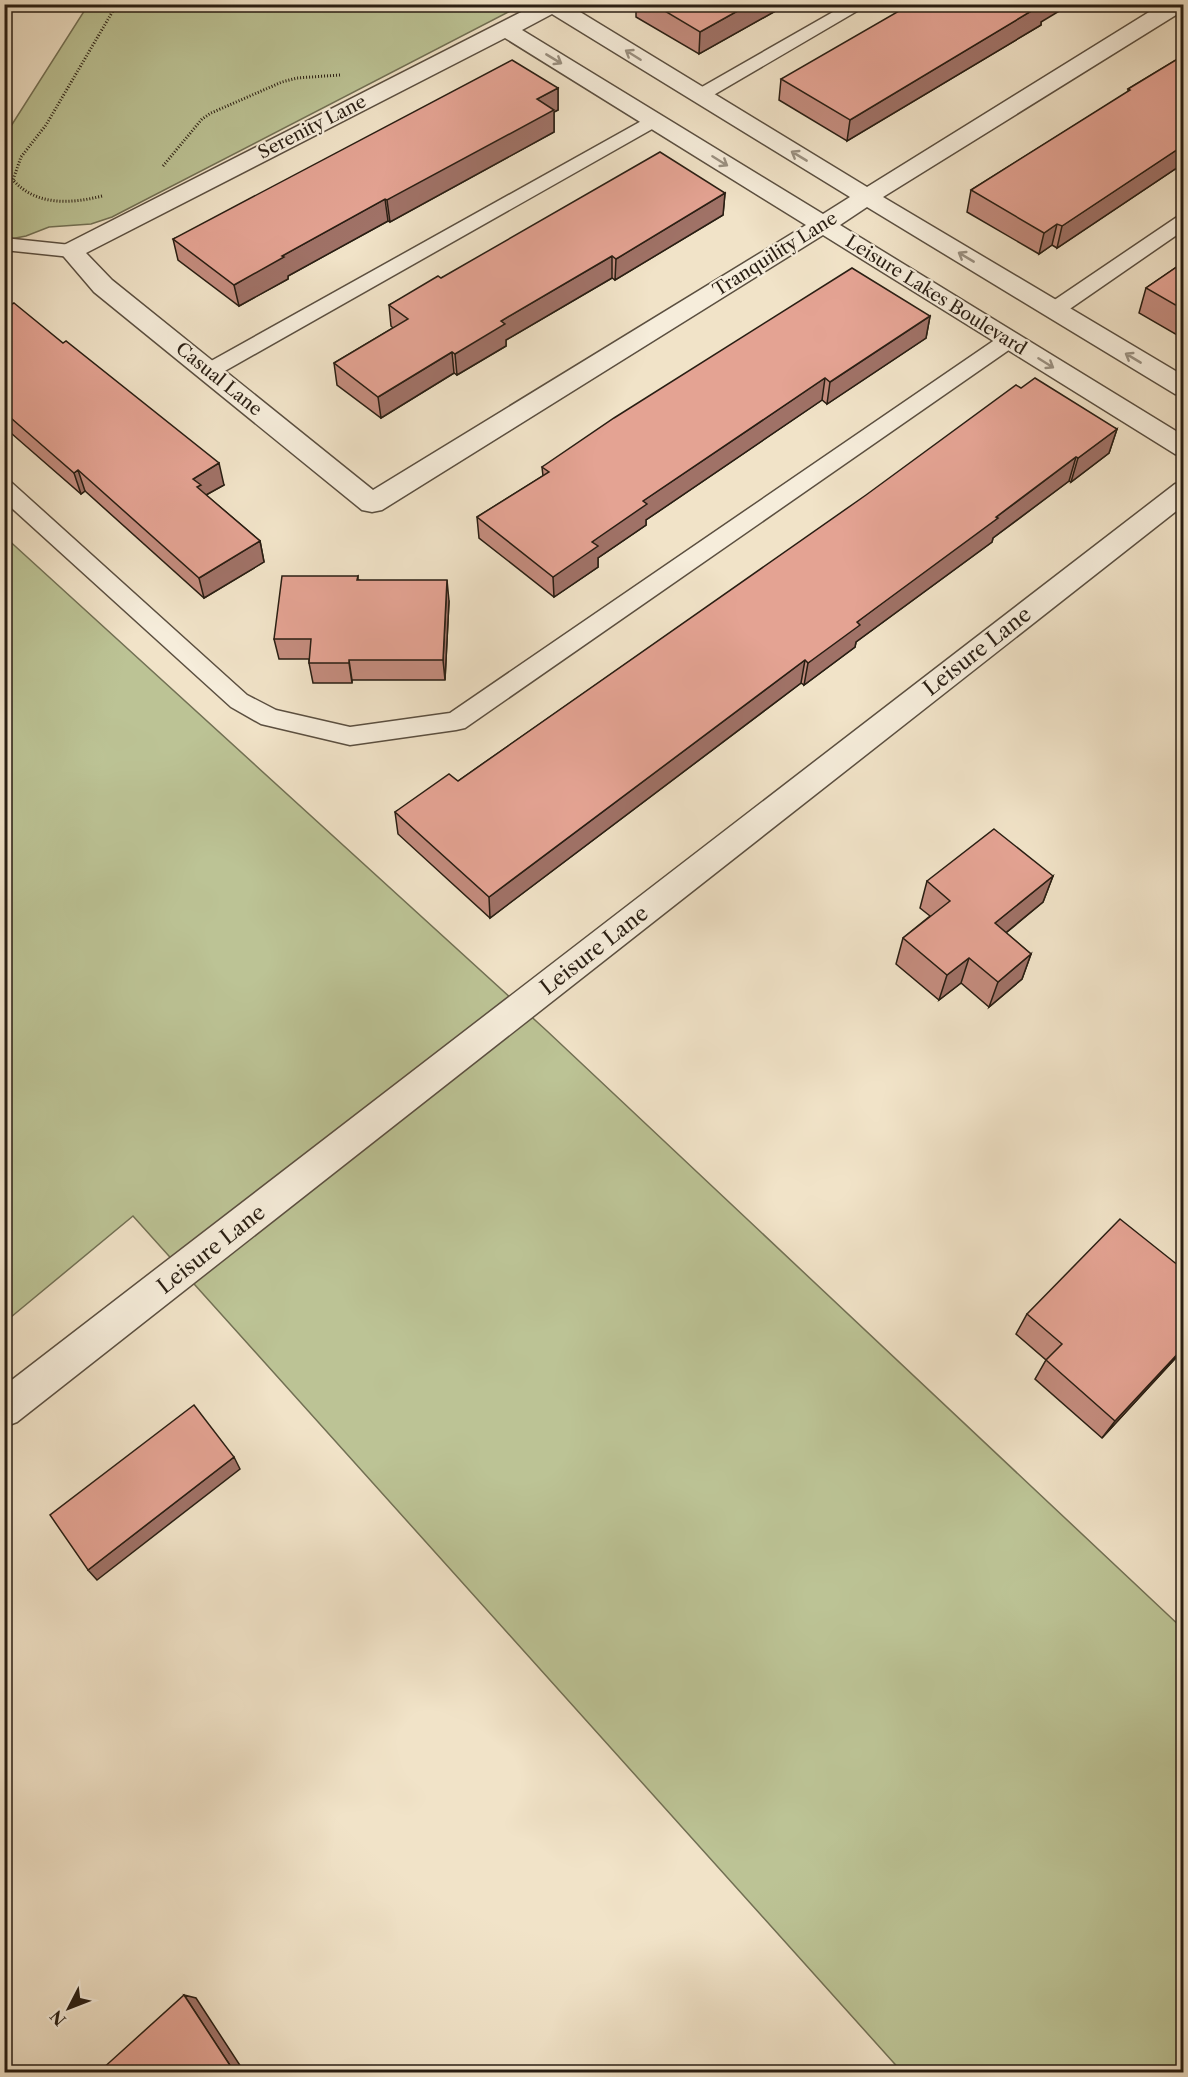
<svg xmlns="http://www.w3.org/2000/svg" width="1188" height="2077" font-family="'Libre Caslon Text',serif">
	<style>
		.green { fill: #bcc395; stroke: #727054; stroke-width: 1.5 }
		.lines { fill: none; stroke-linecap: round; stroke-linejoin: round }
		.service-casing { stroke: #5b4f40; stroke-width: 3 }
		.minor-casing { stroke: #5b4f40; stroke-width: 3 }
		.path { stroke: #291e13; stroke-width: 3; stroke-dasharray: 1 2; stroke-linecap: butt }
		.service { fill: #f6eddb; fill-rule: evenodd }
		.minor { fill: #f6eddb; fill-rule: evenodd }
		.wall { fill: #c48c7e; stroke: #291e13; stroke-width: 1.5 }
		.shaded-wall { fill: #a07267; stroke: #291e13; stroke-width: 1.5 }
		.building { fill: #e4a393; stroke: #291e13; stroke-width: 1.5 }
		.oneway { stroke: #9a9081 }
		.labels { text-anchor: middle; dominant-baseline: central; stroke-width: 4.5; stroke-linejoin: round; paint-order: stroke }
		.far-street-label { font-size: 18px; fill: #291e13; stroke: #f6eddb }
		.street-label { font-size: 21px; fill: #291e13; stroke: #f6eddb }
	</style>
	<rect width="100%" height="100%" fill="#f1e3c8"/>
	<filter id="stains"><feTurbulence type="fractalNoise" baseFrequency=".00333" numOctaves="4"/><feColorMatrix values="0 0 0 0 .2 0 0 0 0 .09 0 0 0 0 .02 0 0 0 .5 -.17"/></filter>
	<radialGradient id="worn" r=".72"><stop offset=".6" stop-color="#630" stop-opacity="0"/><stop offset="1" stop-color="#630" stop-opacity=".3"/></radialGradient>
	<!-- green -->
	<path class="green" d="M88,5h434l-410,212 -21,7 -42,3 -23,9 -21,4 -1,-103z
		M4,536l543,495 636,598v443h-281l-769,-856 -128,106z"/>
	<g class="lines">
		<!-- service casing -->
		<g class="service-casing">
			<path id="service" d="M847,4h22l-164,96h-12l-3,-4 3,-4z
				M654,114l7,2 2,4 -2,4 -445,252 -7,2 -7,-2 -3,-5 3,-5z
				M1184,215v15l-123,85 -7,2 -7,-2 -3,-5 3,-5 130,-88z
				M4,238l67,7 7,2 3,4 -3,4 -7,2 -67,-7z
				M1009,333l7,2 3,5 -3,5 -551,383 -9,2 -106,15 -89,-21 -30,-17 -227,-206v-21l8,3 235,212 29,15 74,17 100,-14 552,-378z"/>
		</g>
		<!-- minor casing -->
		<g class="minor-casing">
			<path id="minor" d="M537,4h30l300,183 295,-183h22v6l-301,187 301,179v20l-9,-2 -308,-187 -27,18 344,211v21l-9,-3 -352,-219 -441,275 -10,2 -10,-2 -268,-218 -35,-41 3,-5zM552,14l298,183 -27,17 -301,-184zM505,38l301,187 -433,265 -261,-210 -26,-27z
				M1184,482v23l-1167,917 -13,5v-41l1171,-902z"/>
		</g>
		<!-- path -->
		<path class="path" d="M459,4l9,8
			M163,166l39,-47 9,-6 71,-31 15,-4 43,-3
			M102,196c-31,8 -66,10 -89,-16l8,-23 25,-32 71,-121"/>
		<!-- service -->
		<use href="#service" class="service"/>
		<!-- minor -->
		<use href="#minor" class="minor"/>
	</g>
	<!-- wall -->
	<path class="wall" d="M636,4h152l-89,50 -63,-37z
		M1041,22v3l-194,116 -68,-41 2,-21z
		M1184,55v108l-127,85 -5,-3 -13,9 -72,-42 4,-22 157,-98v-3z
		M558,88v22l-4,2v20l-164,90 -2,-1 -100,55v3l-49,27 -61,-46 -5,-21z
		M725,193l-2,22 -108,65 -3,-2 -106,62v6l-49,29 -3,-2 -73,45 -44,-33 -3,-22 59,-35 -2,-2 -2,-21 52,-27z
		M1184,262v77l-45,-26 7,-25z
		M4,308l220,177 -18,10 54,46 4,21 -60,36 -119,-107 -4,3 -77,-67z
		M930,316l-4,22 -99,66 -5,-4 -176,120v5l-48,33v9l-44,30 -75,-59 -2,-21 66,-41 -1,-9z
		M1021,388l96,41 -8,24 -38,29 -2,-1 -76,57 -1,4 -136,100 -1,5 -51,38 -3,-2 -311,235 -92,-84 -3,-22 63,-31z
		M358,576v4l91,21 -4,79h-93v3h-39l-4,-20v-4h-30l-5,-20z
		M1053,876l-10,26 -37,31 25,21 -9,25 -33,28 -28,-24 -22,17 -43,-36 7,-26 27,-22 -10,-8 7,-27z
		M1184,1270v79l-82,89 -67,-59 11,-19 -30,-26 11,-20z"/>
	<!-- shaded-wall -->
	<path class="shaded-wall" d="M750,4h38l-89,50 1,-22z
		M1043,4h28l-30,18v3l-194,116 3,-21z
		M558,88v22l-4,2v20l-164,90 -3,-22 150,-101z
		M1184,145v18l-127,85 5,-22z
		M725,193l-2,22 -108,65 1,-21z
		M385,199l3,22 -100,55v3l-49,27 -5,-21 48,-29z
		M1057,224l-5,21 -13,9 5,-21z
		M612,256v22l-106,62v6l-49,29 -2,-21 46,-33z
		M930,316l-4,22 -99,66 3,-22z
		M452,352l2,21 -73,45 -3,-21z
		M825,378l-3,22 -176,120v5l-48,33v9l-44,30 -1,-20 39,-35 51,-41z
		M1117,429l-8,24 -38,29 7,-24z
		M1076,457l-7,24 -76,57 -1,4 -136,100 -1,5 -51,38 4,-22 49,-41z
		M219,463l5,22 -20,11 -2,12 -9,-29z
		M78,470l7,21 -4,3 -7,-21z
		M260,541l4,21 -60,36 -5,-20z
		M447,580l2,21 -4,79 -2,-20z
		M349,660l3,20v3l-3,-20z
		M805,660l-4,23 -311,235 -1,-21z
		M1053,876l-10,26 -57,47 9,-26z
		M1031,954l-9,25 -33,28 9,-25z
		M969,958l-8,25 -22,17 8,-25z
		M1184,1347v2l-82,89 13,-17z
		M234,1457l6,12 -143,111 -9,-10z
		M184,1995l12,3 49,75h-10z"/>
	<!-- building -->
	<path class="building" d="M653,4h97l-50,28z
		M911,4h132l-193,116 -69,-41z
		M1184,55v90l-122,81 -5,-2 -13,9 -73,-43 159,-100 -2,-1z
		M512,60l46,28 -21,11 17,11 -167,90 -2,-1 -103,57 2,1 -50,28 -61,-46z
		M660,152l65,41 -109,66 -4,-3 -111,65 4,3 -50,30 -3,-2 -74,45 -44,-34 74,-44 -19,-14 49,-29 3,2z
		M1184,262v48l-38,-22z
		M852,268l78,48 -100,66 -5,-4 -182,123 4,3 -55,38 6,4 -45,31 -76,-60 72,-45 -7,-5 72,-49z
		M14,303l49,40 3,-2 153,122 -26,16 8,6 -4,2 63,54 -61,37 -121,-108 -4,3 -70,-61v-104z
		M1035,378l82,51 -39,29 -2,-1 -80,60 2,1 -141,104 3,3 -52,38 -3,-3 -316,237 -94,-85 54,-38 9,7 408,-286 150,-110 5,3z
		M282,576h76l-1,4h90l-4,80h-94v3h-40l2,-24h-37z
		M994,829l59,47 -58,47 36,31 -33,28 -29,-24 -22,17 -44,-37 47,-37 -23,-20z
		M1120,1219l64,51v77l-69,74 -69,-61 16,-16 -35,-30z
		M194,1405l40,52 -146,113 -38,-55z
		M184,1995l51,78h-132l-2,-3z"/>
	<!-- one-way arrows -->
	<defs><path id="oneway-shaft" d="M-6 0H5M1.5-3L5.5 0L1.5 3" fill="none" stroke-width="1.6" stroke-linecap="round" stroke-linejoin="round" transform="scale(1.5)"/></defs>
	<g class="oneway">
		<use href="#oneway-shaft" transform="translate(633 55) rotate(-148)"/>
		<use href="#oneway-shaft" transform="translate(554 59) rotate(31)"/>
		<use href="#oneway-shaft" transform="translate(799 156) rotate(-149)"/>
		<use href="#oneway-shaft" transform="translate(720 161) rotate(32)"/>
		<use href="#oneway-shaft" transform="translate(966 257) rotate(-149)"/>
		<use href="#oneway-shaft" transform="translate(1133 358) rotate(-149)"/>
		<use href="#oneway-shaft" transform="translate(1046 363) rotate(32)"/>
	</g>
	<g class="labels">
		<!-- far-street labels -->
		<g class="far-street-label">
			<text transform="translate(312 127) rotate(-27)">Serenity Lane</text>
			<text transform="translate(775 254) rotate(-32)">Tranquility Lane</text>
			<text transform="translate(936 295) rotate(32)">Leisure Lakes Boulevard</text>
			<text transform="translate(219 379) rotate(39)">Casual Lane</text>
		</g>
		<!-- street labels -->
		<g class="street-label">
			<text transform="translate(977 651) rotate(-38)">Leisure Lane</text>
			<text transform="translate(594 950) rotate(-38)">Leisure Lane</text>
			<text transform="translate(211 1249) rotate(-38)">Leisure Lane</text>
		</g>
	</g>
	<!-- margin -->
	<rect width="1188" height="2077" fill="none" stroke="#f1e3c8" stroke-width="24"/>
	<rect x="6" y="6" width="1176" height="2065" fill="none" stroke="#291e13" stroke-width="3"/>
	<rect x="12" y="12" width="1164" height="2053" fill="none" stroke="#291e13" stroke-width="1.5"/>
	<!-- north arrow -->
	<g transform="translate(69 2008) rotate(228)" stroke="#f6eddb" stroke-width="4.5" paint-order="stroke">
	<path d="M0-4.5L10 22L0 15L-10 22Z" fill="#291e13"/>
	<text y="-9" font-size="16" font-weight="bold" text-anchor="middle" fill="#291e13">N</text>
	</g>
	<rect width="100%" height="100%" filter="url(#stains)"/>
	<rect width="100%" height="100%" fill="url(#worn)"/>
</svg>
